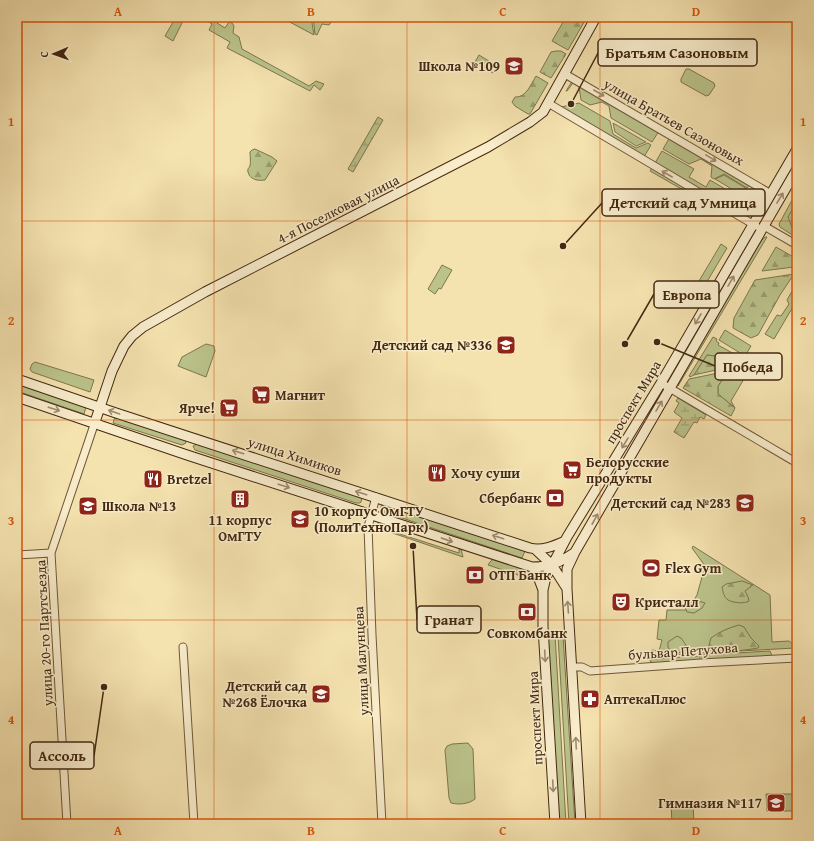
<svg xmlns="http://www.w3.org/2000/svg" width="814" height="841" font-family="'Gentium Book Plus',serif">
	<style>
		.green { fill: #bbc38b; stroke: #7f764e }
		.forest { fill: url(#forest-firs); stroke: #7f764e }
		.wetland { fill: url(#wetland-marsh); stroke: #7f764e }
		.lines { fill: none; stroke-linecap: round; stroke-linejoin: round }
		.street-casing { stroke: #6f5638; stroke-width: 9 }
		.secondary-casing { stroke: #432811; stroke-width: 11 }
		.street { stroke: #f8eccb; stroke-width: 7 }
		.secondary { stroke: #f8eccb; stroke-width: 9 }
		.oneway { stroke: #9e8a6e }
		.grid { fill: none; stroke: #d8540c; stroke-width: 1; stroke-opacity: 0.55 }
		.labels { text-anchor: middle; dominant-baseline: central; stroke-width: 3; stroke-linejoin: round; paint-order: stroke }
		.poi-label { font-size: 14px; font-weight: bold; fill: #432811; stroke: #f8eccb; text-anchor: start }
		.street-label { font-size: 14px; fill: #432811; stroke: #f8eccb }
		.leader { fill: none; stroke: #432811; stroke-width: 1.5 }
		.callout-dot { fill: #432811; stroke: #f8eccb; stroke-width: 1.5 }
		.callout { fill: #f8eccb; stroke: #432811; stroke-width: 1.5 }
		.callout-label { font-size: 15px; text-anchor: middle; font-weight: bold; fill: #432811 }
		.neatline { fill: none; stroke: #d8540c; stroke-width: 1.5 }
		.grid-label { font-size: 13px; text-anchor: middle; font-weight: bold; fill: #d8540c }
	</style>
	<defs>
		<pattern id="forest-firs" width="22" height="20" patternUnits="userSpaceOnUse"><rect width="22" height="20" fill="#bbc38b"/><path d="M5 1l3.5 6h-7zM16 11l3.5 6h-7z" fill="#9a9e70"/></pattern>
		<pattern id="wetland-marsh" width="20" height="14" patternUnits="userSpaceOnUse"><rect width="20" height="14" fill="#bbc38b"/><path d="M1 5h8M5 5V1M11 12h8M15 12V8" fill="none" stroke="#9a9e70"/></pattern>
	</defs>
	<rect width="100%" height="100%" fill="#f4e2af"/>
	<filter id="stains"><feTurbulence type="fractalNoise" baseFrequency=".005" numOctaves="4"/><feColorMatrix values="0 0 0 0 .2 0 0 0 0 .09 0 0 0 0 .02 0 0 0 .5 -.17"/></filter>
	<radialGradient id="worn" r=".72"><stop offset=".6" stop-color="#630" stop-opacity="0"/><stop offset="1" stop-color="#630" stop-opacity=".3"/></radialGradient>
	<!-- green -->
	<path class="green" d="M176,17h9l-12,24 -8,-5z
		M201,17h18l1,1 -3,5 8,5 4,-6 3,1 2,3 -1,7 6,4 3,12 67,37 7,-5 8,3 -4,6 -6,-5 -4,6 -83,-43 3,-6 -21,-12 3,-6z
		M289,17h22l3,18 -28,-15z
		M313,17h22l-6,8 -7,-1 -5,11 -2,-1z
		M479,55l18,11 -4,7 -18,-11z
		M686,69h3l25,14 1,3 -6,9 -3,1 -25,-14v-3z
		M573,82l86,49 -7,11 -41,-24 -2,-12 -7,-4 -12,3 -9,-5 -2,-13 -6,-4 -6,8h-1l5,-8z
		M579,103l31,18 3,13 23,14 12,-5 3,2 -7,12 -83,-50z
		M613,123l33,19 -10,4 -21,-14z
		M670,137l80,47 -3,4 -23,-14 -10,5 -3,-2 1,-11 -11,-7 -12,5 -26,-15z
		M662,151l32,18 -5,8 17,10 4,-7 17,10 1,11 9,5 -2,4 -80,-47z
		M652,168l61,35 -2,3 -61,-35z
		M724,175l20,12 3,2 -5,1 -2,4 -25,-15z
		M797,191v47l-17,-11 -1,-3z
		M765,237h2l-89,149v-3l83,-142z
		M721,244l6,4 -22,37 -2,2 -6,1 -1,-2z
		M442,265l10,5 -11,19 -2,-1 -4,6 -7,-5z
		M795,286l2,1v13l-23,39 -9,-5 12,-19 4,1 8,-12 -2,-4z
		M725,330l26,16 -6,10 -26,-16z
		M713,337l4,2 -1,2 3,2 -1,2 29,16 -40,-6 -13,20 -4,2 -1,-1z
		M206,344l8,2 1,5 -9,26 -28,-11 4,-9z
		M35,362l59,18 -4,12 -58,-20 -2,-3 2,-5z
		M751,367l-20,34 4,7 -17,-14v-8l10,-15z
		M17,384l69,23 -2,7 -67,-23z
		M115,417l70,23 1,3 -4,2 -69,-22z
		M197,444l165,54 -1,4 -1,1h-4l-161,-53 -2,-4z
		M383,505l142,46 -3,7 -141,-47v-5z
		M379,522l2,6 78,25v-4h2l2,8 -88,-30z
		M693,546l77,49 2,47 17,-1 5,4 1,3 -146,8 3,-6 7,1 3,-11 -5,-1 2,-19h7l1,-10h21l9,-15 8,-29 -13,-18z
		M493,559l30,10 -2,7 -33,-11 2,-3z
		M548,633h5l2,1 11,190h-7z
		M558,636h5l12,188h-6z
		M770,651l2,5 -70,4v-5z
		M700,656v4l-47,3 -3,-2 1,-2z
		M468,743l5,6 2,50c-6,5 -16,6 -24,4l-2,-5 -4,-48 2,-4 5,-2z
		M766,794h31v17h-30z
		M693,802l1,22h-22l-1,-21z"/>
	<!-- forest -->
	<path class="forest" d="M566,17h21l-19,33 -16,-9z
		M556,51h5l5,3 -15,24 -11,-6 11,-20z
		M536,76l12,7 -18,31h-2l-13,-8 -3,-4 3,-5c11,1 16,-13 21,-21z
		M255,149l17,8 5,4 -12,19c-7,1 -15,0 -17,-8 -1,-3 1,-4 2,-6 1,-4 0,-10 0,-14l2,-2z
		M797,201v31l-4,-2 -5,-13z
		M776,247l21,12v4l-3,4 -32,4z
		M794,274l-14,21 -22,40 -7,3 -18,-10 1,-10 21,-38z
		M707,355l40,6v2l-53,12z
		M728,371l-10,15v8l17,14 -4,8 -48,-28 6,-9z
		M742,581l11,4 -8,6 3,6 1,4c-5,3 -15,2 -21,-1 -4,-3 -5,-8 -6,-13l4,-3z
		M695,601l7,1 3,1 -3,5 -8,5 -7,-1 -2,-5 3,-3z
		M739,625l5,2 7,11 8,8 -1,2c-11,2 -41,6 -50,1l3,-11c8,-6 17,-10 28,-13z
		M677,636l4,2 7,10 -2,2 -8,3 -7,-1 -3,-5v-5z"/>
	<!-- wetland -->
	<path class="wetland" d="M378,117l5,3 -30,52 -5,-3z
		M678,398l28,17 -2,4 -4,-2 -3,6 -3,-1 -10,16 -10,-6 8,-14 -8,-6 5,-9 -3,-2z"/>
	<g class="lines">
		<!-- street casing -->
		<g class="street-casing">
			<path id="street" d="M565,74l206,120
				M548,103l208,123
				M764,226l33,19
				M661,383l136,80
				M376,497l-8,30 4,108 10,189
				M17,555l34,-2
				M183,647l11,177
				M572,667h10l8,4 111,-8 96,-5
				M67,824l-16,-271 44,-131"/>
		</g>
		<!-- secondary casing -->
		<g class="secondary-casing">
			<path id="secondary" d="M17,379l99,34 414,135c12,3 24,-2 35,-7
				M17,397l170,58 345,112c17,0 29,-5 42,-14
				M95,422l17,-51 12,-25 8,-10 11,-9 62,-35 283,-145 42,-25 13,-10 53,-95
				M535,549l17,16 14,22
				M532,567l5,7 6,16
				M555,824l-12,-197v-37l3,-13 21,-40 94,-154 136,-234
				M581,824l-14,-235v-20l8,-17 222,-383"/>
		</g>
		<!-- street -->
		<use href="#street" class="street"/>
		<!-- secondary -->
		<use href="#secondary" class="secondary"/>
	</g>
	<!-- one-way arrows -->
	<defs><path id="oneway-shaft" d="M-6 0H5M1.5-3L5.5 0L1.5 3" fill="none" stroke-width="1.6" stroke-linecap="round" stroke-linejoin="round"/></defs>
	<g class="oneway">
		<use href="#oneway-shaft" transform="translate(599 93) rotate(30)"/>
		<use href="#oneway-shaft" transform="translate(711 158) rotate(31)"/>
		<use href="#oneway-shaft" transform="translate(667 174) rotate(-150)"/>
		<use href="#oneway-shaft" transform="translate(780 198) rotate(-59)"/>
		<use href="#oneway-shaft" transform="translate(731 281) rotate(-60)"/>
		<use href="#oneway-shaft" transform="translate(698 319) rotate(120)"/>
		<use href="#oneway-shaft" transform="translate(659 406) rotate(-60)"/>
		<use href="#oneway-shaft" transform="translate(54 409) rotate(18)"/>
		<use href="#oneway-shaft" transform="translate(114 412) rotate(-161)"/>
		<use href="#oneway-shaft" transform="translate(625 443) rotate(121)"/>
		<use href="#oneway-shaft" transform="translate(238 452) rotate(-162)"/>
		<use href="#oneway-shaft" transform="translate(284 486) rotate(18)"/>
		<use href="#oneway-shaft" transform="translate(361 493) rotate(-162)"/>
		<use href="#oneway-shaft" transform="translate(595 519) rotate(-61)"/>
		<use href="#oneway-shaft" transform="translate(498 537) rotate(-162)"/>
		<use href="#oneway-shaft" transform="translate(447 540) rotate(19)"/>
		<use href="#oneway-shaft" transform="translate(568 607) rotate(-94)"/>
		<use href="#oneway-shaft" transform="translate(545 656) rotate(87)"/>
		<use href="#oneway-shaft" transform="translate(576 743) rotate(-93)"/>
		<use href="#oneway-shaft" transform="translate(553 786) rotate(87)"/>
	</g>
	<!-- grid -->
	<path class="grid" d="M214,17v807M407,17v807M600,17v807M17,221h780M17,420h780M17,620h780"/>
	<!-- icons -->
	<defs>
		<g id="school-square" transform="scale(1)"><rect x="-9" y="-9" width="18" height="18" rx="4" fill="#8f2418" stroke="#f8eccb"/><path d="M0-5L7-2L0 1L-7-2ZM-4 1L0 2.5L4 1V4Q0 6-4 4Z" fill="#fff"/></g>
		<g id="supermarket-square" transform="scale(1)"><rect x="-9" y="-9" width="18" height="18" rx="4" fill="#8f2418" stroke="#f8eccb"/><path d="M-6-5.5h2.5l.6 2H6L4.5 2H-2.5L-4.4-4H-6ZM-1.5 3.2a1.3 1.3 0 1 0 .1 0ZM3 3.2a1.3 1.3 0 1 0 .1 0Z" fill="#fff"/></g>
		<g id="restaurant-square" transform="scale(1)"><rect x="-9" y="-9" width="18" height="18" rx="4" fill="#8f2418" stroke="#f8eccb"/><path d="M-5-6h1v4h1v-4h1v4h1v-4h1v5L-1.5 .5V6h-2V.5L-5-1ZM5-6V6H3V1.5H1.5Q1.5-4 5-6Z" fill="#fff"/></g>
		<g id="bank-square" transform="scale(1)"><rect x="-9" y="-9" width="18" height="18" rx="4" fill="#8f2418" stroke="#f8eccb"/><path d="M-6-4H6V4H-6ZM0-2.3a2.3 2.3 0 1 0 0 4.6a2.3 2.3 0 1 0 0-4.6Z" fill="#fff"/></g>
		<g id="building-square" transform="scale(1)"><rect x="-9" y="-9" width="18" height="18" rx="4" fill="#8f2418" stroke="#f8eccb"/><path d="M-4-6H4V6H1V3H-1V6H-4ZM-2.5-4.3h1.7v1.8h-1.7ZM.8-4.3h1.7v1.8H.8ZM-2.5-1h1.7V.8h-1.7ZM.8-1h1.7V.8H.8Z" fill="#fff"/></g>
		<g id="university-square" transform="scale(1)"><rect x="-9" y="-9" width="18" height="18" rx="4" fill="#8f2418" stroke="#f8eccb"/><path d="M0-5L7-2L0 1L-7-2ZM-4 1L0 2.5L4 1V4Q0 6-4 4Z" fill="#fff"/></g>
		<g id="stadium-square" transform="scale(1)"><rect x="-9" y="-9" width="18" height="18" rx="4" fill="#8f2418" stroke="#f8eccb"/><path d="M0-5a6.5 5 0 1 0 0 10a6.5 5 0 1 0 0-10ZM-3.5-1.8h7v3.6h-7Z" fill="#fff"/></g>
		<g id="theatre-square" transform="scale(1)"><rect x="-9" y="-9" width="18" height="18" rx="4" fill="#8f2418" stroke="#f8eccb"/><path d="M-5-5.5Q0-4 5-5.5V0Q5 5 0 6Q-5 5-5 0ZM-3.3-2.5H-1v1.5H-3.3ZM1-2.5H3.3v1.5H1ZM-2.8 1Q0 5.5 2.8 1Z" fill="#fff"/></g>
		<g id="pharmacy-square" transform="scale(1)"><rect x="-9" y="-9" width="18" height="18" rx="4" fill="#8f2418" stroke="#f8eccb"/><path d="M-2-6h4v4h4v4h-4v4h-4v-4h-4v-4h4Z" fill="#fff"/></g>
	</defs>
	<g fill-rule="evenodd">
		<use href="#school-square" x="514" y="66"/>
		<use href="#school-square" x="506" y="345"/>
		<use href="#supermarket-square" x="261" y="395"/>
		<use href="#supermarket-square" x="229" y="408"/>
		<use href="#supermarket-square" x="572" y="470"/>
		<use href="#restaurant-square" x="437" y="473"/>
		<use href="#restaurant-square" x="153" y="479"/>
		<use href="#bank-square" x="555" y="498"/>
		<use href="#building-square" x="240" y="499"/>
		<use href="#school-square" x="745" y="503"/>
		<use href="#school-square" x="88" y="506"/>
		<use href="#university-square" x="300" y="519"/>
		<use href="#stadium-square" x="651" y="568"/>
		<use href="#bank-square" x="475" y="575"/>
		<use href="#theatre-square" x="621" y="602"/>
		<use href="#bank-square" x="527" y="612"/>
		<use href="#school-square" x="321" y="694"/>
		<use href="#pharmacy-square" x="590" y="699"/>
		<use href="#school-square" x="776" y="803"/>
	</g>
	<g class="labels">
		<!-- poi labels -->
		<g class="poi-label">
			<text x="500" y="66" text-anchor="end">Школа №109</text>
			<text x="492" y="345" text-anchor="end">Детский сад №336</text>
			<text x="275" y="395">Магнит</text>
			<text x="215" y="408" text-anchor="end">Ярче!</text>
			<text x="586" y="462">Белорусские<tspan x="586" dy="16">продукты</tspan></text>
			<text x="451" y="473">Хочу суши</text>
			<text x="167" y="479">Bretzel</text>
			<text x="541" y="498" text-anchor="end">Сбербанк</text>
			<text x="731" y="503" text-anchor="end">Детский сад №283</text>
			<text x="102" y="506">Школа №13</text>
			<text x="314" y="511">10 корпус ОмГТУ<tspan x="314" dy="16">(ПолиТехноПарк)</tspan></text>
			<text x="240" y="520" text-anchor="middle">11 корпус<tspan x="240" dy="16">ОмГТУ</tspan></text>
			<text x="665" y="568">Flex Gym</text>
			<text x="489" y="575">ОТП Банк</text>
			<text x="635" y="602">Кристалл</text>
			<text x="527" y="633" text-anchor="middle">Совкомбанк</text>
			<text x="307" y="686" text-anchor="end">Детский сад<tspan x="307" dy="16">№268 Ёлочка</tspan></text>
			<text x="604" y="699">АптекаПлюс</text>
			<text x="762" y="803" text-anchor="end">Гимназия №117</text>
		</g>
		<!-- street labels -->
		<g class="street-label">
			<text transform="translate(674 122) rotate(30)">улица Братьев Сазоновых</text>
			<text transform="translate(338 209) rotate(-27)">4-я Поселковая улица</text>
			<text transform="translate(633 402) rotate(-59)">проспект Мира</text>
			<text transform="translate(295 456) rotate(18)">улица Химиков</text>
			<text transform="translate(44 633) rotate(-93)">улица 20-го Партсъезда</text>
			<text transform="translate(683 651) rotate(-4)">бульвар Петухова</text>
			<text transform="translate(361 661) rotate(-93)">улица Малунцева</text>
			<text transform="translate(535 718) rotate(-93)">проспект Мира</text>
		</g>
	</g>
	<!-- callouts -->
	<path class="leader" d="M571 104L598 53M563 246L602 203M625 344L654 294M657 342L715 366M413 546L417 620M104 687L94 756"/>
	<g class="callout-dot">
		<circle cx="571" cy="104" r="4"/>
		<circle cx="563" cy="246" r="4"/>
		<circle cx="625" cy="344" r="4"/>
		<circle cx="657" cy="342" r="4"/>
		<circle cx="413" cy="546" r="4"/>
		<circle cx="104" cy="687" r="4"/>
	</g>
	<g class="callout">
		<rect x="598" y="39" width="159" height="27" rx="4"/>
		<rect x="602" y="189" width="163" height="27" rx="4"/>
		<rect x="654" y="281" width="65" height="27" rx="4"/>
		<rect x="715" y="353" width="67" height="27" rx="4"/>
		<rect x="417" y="606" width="64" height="27" rx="4"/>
		<rect x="30" y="742" width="64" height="27" rx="4"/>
	</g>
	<g class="callout-label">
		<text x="677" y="58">Братьям Сазоновым</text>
		<text x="683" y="208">Детский сад Умница</text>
		<text x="687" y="300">Европа</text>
		<text x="748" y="372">Победа</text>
		<text x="449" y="625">Гранат</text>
		<text x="62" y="761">Ассоль</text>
	</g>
	<!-- margin -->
	<rect width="814" height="841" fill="none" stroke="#f4e2af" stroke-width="44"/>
	<!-- north arrow -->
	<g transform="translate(54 54) rotate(268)" stroke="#f8eccb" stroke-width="3" paint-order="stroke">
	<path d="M0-3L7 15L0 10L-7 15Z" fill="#432811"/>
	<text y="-6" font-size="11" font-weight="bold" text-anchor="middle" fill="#432811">С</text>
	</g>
	<rect x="22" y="22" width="770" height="797" class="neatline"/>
	<g class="grid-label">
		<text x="118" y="16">A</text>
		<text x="311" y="16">B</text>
		<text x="503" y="16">C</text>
		<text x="696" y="16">D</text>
		<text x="11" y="126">1</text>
		<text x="803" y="126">1</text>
		<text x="11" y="325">2</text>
		<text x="803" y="325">2</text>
		<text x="11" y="525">3</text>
		<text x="803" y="525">3</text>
		<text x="11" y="724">4</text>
		<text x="803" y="724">4</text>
		<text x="118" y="835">A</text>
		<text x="311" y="835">B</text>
		<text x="503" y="835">C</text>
		<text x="696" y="835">D</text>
	</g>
	<rect width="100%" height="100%" filter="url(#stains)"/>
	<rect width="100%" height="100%" fill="url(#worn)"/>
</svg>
